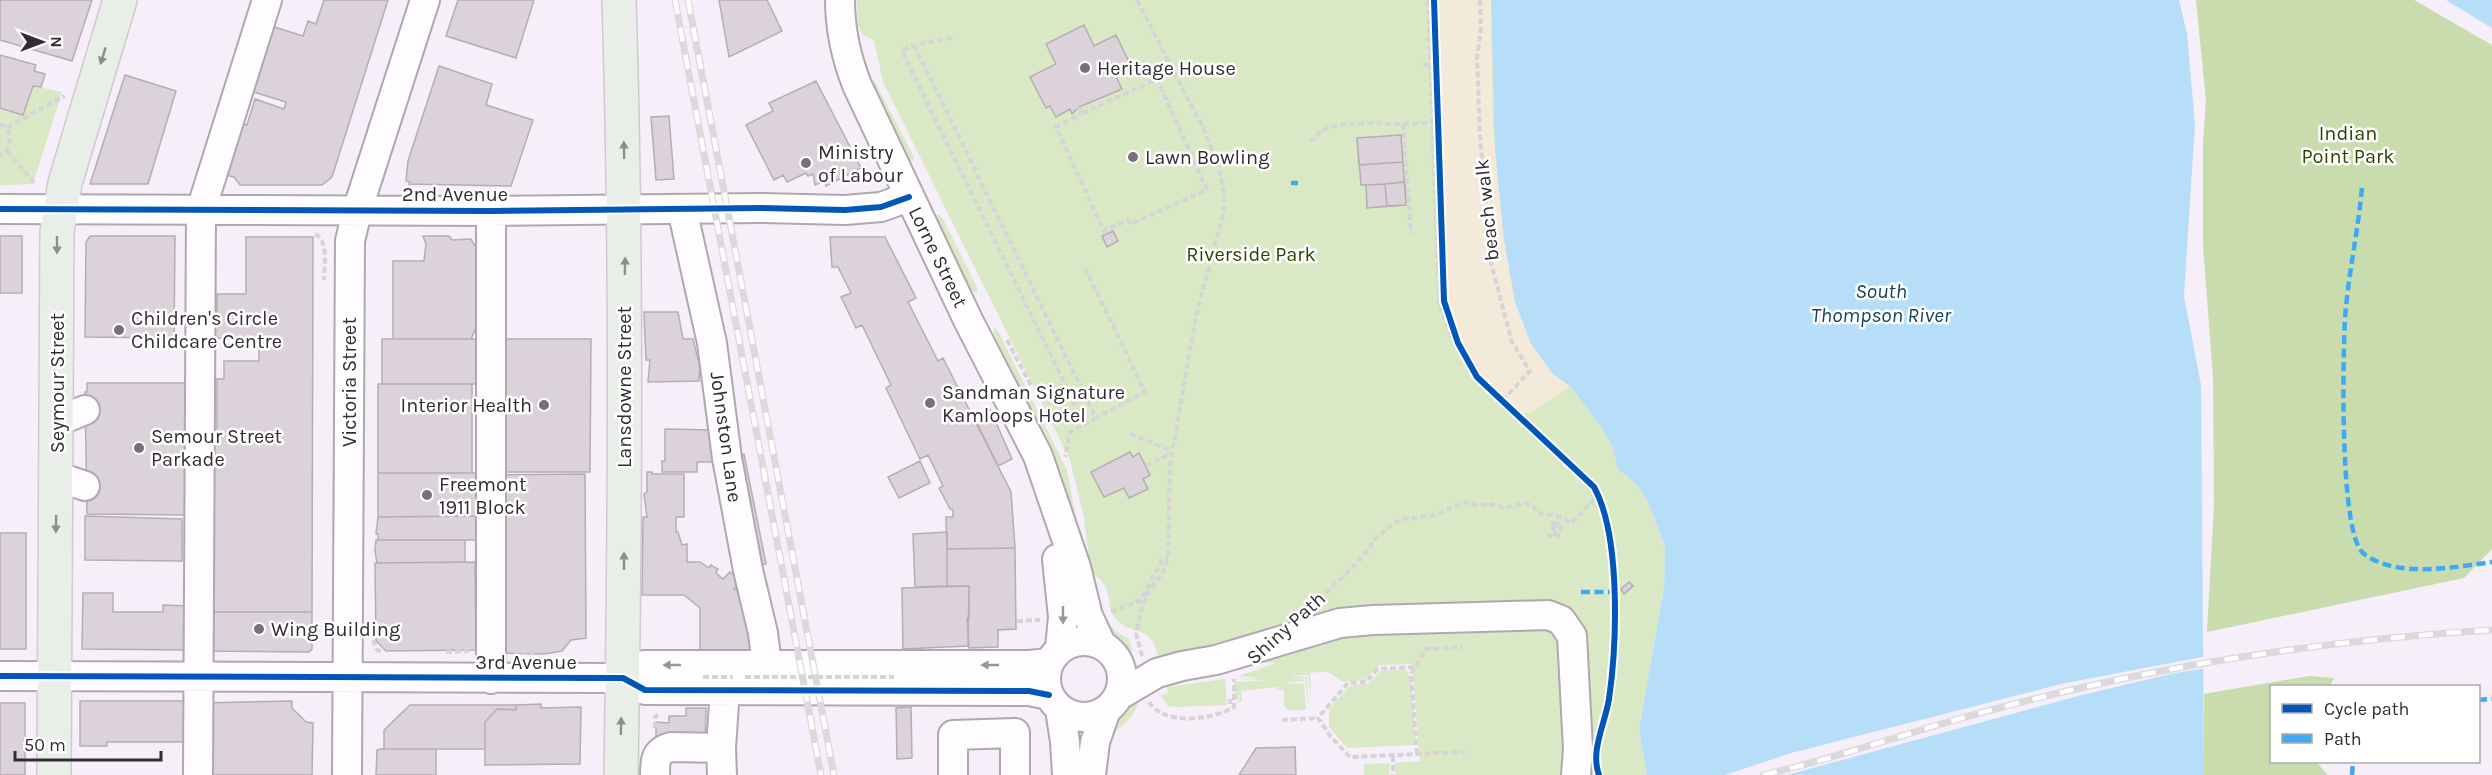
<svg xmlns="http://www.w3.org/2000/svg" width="2492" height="775" font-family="Karla,sans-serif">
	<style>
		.green { fill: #d9e8c5 }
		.forest { fill: #c8dcae }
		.sand { fill: #f3eada }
		.water { fill: #b6def8 }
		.pier { fill: #f6eef8 }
		.building { fill: #dcd2da; stroke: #b6adb4; stroke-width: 1.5 }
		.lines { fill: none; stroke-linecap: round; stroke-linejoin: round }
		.minor-casing { stroke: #aea8af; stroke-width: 32 }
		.major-casing { stroke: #cfcad0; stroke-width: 36 }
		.path { stroke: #d6d4d7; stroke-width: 4; stroke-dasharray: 6 3; stroke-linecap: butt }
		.minor { stroke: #fefcfe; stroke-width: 28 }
		.major { stroke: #e9efe8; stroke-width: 33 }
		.rail-casing { stroke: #dcd9dc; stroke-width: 7 }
		.rail { stroke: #fff; stroke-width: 4.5; stroke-dasharray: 14; stroke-linecap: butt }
		.path-bridge { stroke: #d6d4d7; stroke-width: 4; stroke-dasharray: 6 3; stroke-linecap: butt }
		.quiet { stroke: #3fa9f5; stroke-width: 4.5; stroke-dasharray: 9 4.5; stroke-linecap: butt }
		.cycleway-casing { stroke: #fff; stroke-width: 10 }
		.cycleway { stroke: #0057b8; stroke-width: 6 }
		.oneway { fill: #8e8e8e }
		.oneway2 { fill: #98949a }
		.poi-dot { fill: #777079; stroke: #fff; stroke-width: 2 }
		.labels { text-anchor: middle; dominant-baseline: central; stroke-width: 5; stroke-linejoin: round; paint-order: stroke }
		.poi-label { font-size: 20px; fill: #332c35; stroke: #fff; text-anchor: start }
		.park-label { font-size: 20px; fill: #2c4400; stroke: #fff }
		.street-label { font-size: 20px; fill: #332c35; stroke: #fff }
		.water-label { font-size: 21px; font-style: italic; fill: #14445b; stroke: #fff }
	</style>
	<rect width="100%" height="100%" fill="#f6eef8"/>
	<!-- green -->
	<path class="green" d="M857,0h634l7,186 9,80 63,120 30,39 13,23 5,21 18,15 12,18 17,45 -1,41 -25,142 8,45h-251l-1,-12 25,-2 -8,-97 -32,1 -16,15 -21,2 -15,-10 -36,1h18l1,28 -3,-26 -19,1 18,1 1,28 -3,-27 -18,1h17v2l-22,2 22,1 2,26h-20v-3h-2v-17h-7v-3l-36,4 1,11h-6l4,-3 -1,-10v10h-4v-17l33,-2 -33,-1 25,-1 -21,-2 37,-13 -118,-6c-7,-34 -24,-20 -40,-36 -16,-16 0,-31 -27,-49l-7,-54 -14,-58 -187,-378 -9,-42 -11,-5 -5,-9z
		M873,78l41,79 -3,6 -37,-75z
		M33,86l29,6 -29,92 -33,1v-77l23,7z
		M939,215l4,4 34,68v7l-9,-8 -35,-70z
		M994,327l4,4 69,139 13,69h-3l-16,-67 -67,-135z
		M1105,618l10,13 14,8 3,13 -20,-12 -13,-19z
		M1406,670l5,9 5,66 -69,3 -18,-21v-18l22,-24 17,-1 13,-13z
		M1225,679l2,26 -52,2 -7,-1 -8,-11 8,-2 -1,-6z
		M1139,700c-5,16 -13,25 -28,33 4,-22 8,-24 28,-33z
		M1390,763l-1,12h-25v-11z"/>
	<!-- forest -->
	<path class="forest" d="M2196,0h218l78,45v504l-28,29 -257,54 7,-127 -1,-127 -10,-133v-104l3,-40z
		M2309,676l25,2 -4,8h-58v76h44l12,13h-124v-81z"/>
	<!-- sand -->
	<path class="sand" d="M1436,0h55l2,123 14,143 45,107 18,13 -39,27 -19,-1c-34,-36 -52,-56 -65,-106z"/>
	<!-- water -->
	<path class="water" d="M1491,0h688l8,34 8,90 -11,172 17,89 3,390h-557l-8,-45 25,-142 1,-41 -17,-45 -12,-18 -18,-15 -5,-21 -13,-23 -30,-39 -18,-13 -21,-29 -16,-42 -11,-62 -9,-90z
		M2446,0h46v28z"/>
	<!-- pier -->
	<path class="pier" d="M2207,656v12l-32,5 -97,23 -291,79h-62l66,-22 270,-69z"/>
	<!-- building -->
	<path class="building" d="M0,0h92l-20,61 -72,-21z
		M324,0h64l-56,177 -10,8h-82l-6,-8 -9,-2 17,-52 5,2 8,-26 29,10 2,-7 -39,-12 24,-64 32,10 5,-15 8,3z
		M458,0h76l-18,58 -70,-22z
		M719,0h48l15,31 -53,26z
		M1084,25l10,21 22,-11 14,29 -16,8 8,17 -43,18 -7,7 -2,-5 -14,8 -6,-11 -4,2 -16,-31 26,-13 -10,-20z
		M0,55l36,10 -2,6 11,3 -4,13 -8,-1 -10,29 -23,-7z
		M439,66l53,18 -6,21 47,15 -22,66 -102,-2 1,-2 -4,-1 2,-20z
		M125,75l51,16 -28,93h-58z
		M816,81l45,87 -35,18 -2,-5 -9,4 -2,-11 -5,2 -2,-3 -19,9 -4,-7 -9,5 -28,-55 27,-14 -4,-8z
		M669,116l5,63 -18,1 -5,-63z
		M1401,135l5,70 -39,3 -1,-23h-5l-4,-47z
		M1401,135l2,27 -44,3 -2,-27z
		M1405,182l1,23 -19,1 -2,-22z
		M1385,184l2,22 -20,2 -1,-23z
		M1113,231l5,10 -11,6 -5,-11z
		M0,236h22v57h-22z
		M90,236h85l-1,102 -89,-1 1,-95z
		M423,236h26l3,4 19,-1 4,7h4v84h-4l-4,9h-78v-78h31l2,-17z
		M246,237h67l-1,375h-107l6,-184h6v-49h7v-18h35v-23h-49v-23h7v-21h29z
		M830,237h55l31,61 -8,4 30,59 5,-3 68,134 4,56 -68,1 -1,-32h7v-7l-3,-1 -11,-21 4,-2 -15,-31 -8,4 -34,-71 5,-3 -29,-60 -6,3 -15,-31 10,-4 -13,-26h-6z
		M644,312h34l5,27h10l5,21h2l-1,21 -51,1 2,-22h-4z
		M382,339h96v45h-96z
		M499,339h92l-1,133h-92z
		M87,383h103v132l-103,-1 -2,-122h2z
		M378,384h94v89h-94z
		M990,409l22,50 -14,7 -24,-49z
		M665,429l49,1v32h-17v10h-35v-11h3z
		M1130,452l3,5 6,-4 11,22 -7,4 5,10 -19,9 -5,-10 -20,9 -13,-25z
		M744,454l22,110 -12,2 -21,-110z
		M920,461l10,22 -31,15 -11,-21z
		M647,472h5v2h32v43h-8v15h2l4,13 5,-1v18h13l9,6 2,-3 7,4 -2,4 7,6 7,-7 5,4 2,8 -3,5 7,4 11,57 -52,3v-45l-16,-13h-42l1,-78h4l-3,-23 3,-2z
		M378,473h98v43l-98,1z
		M585,474l1,164 -15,2 -9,11 -18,3 -48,-1 -2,-178z
		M85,516l97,3v42l-97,-1z
		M478,516v24h-100v-6h-2l2,-17z
		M947,532v54l-32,1 -2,-53z
		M0,533h26v116h-26z
		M376,540h89v22l-88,1 -2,-12z
		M1015,548l1,81 -18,1v17l-29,1 -2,-30h2v-32h-22v-37z
		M475,562l1,88 -90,1 -10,-10 -1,-78z
		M1629,582l4,4 -9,8 -3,-5z
		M969,586l-1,60 -65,3 -1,-61z
		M83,593h30v19h50v-7l26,1 -1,44 -106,-1z
		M205,612h107v37l-3,3 -104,-1z
		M80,701h110l-1,41h-82v4h-27z
		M292,701v7l14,14 7,1 -1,52h-107l-1,-72z
		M0,703h25v72h-25z
		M541,704v4l40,-1 -1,57 -95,1v-43l12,-13 19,1v-5z
		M410,705h106v5l-19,-1 -12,13v27h-101v-19z
		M911,707l1,51 -15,1 -1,-51z
		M686,708h20l-1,34 -49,-2v-18l13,1v-7h17z
		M1295,747l1,28h-57l17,-27z
		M381,749h55v26h-60l1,-25z"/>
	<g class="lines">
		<!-- minor casing -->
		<g class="minor-casing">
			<path id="minor" d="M840,0c0,30 6,57 17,85l111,235 70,136 38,111 12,49 13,28
				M0,209l491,2 269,-3 85,2 36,-3 28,-10
				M682,209l30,134 15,115 21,112 15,63 4,32
				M56,422l29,-12
				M56,476l29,10
				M1057,559l6,58 -3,31
				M1046 679a38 38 0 1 1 76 0a38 38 0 1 1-76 0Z
				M0,676l623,2 22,12 384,1 20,4
				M623,678l21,-13h385l20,-2
				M491,679v-468
				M1118,696l39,-23 25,-7 34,-6 124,-37 33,-3 175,-5 13,5 11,16 6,113 -2,26
				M1060,709l5,33 2,33
				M198,775l3,-565 66,-210
				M347,775l3,-534 7,-30 68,-211
				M655,775c0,-14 0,-24 16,-28l50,1
				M722,775l-1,-27 5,-75
				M953,775v-40l62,-2v42
				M1091,775l4,-33 11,-32"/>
		</g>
		<!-- major casing -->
		<g class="major-casing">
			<path id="major" d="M619,0c8,258 6,517 2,775
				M54,775l3,-543 8,-49 55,-183"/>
		</g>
		<!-- path -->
		<path class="path" d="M1137,0l68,132 13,32 6,29v18l-28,105 -26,148 -2,94 -5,14 -13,18 -9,20 -5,23 6,23
			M1480,0l1,29 -4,29 3,78 11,127 21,79 18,29 -29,31
			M952,38l-38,7 -12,6 183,374
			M914,45l182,373 -26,14 -5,25
			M1423,65h14
			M1079,107l2,7 76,-35 50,111 -77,34 -2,-4 -24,11 -48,-104 25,-13
			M0,124c12,6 11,15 7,27l-7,4
			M1403,124l36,-2
			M7,127l58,-31
			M1309,140l5,-1c9,-21 68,-15 89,-15l8,109
			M7,151l28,33
			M315,234c14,7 9,32 9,46
			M1085,268l60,124 -49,26
			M1007,340l25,47
			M1130,434l40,16
			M1146,466l23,-12
			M1551,523l10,3 -3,10h-9l5,-8z
			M1554,536l4,-16
			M1313,606l46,-45 18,-24 17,-14 9,-4 32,-4 30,-13 10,3 16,-1 12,4 22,-5 8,3 5,7 20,3 14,7 23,-25 -4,-10 -116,-109 -21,-36 -15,-40 -11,-303
			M1111,612l30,-12 21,-40 6,-2
			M1017,621l23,-1
			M373,640l3,9 6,3
			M512,651l23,1
			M446,652l23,-1
			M1414,667l-36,2 -12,13 -18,1 -30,35 13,19 19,20 115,-5
			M1230,699v5
			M1149,702c14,24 64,18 85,5v-28
			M1282,720l36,-2
			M655,728v-11l4,-4
			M1417,754l-6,-81 15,-24 37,-2
			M1393,756v19"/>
		<!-- minor -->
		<use href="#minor" class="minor"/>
		<!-- major -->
		<use href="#major" class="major"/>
		<!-- rail casing -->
		<g class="rail-casing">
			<path id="rail" d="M675,0l146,775
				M688,0l146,775
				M1763,775c79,-18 154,-46 232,-66 161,-43 330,-69 497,-79"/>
		</g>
		<!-- rail -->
		<use href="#rail" class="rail"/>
		<!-- path-bridge -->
		<path class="path-bridge" d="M703,677h30
			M745,677h149"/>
		<!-- quiet -->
		<path class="quiet" d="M1291,183h7
			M2362,188c-4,44 -14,87 -17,131 -2,37 -6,213 18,234 32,26 92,14 129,9
			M1581,592h33
			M2478,700l14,-1
			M2352,775l1,-13"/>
		<!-- cycleway casing -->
		<g class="cycleway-casing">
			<path id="cycleway" d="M1434,0l10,301 14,42 19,34 117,110c27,49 23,157 15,212 -4,25 -19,52 -10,76
				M0,209l491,2 269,-3 85,2 36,-3 28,-10
				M0,676l623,2 22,12 384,1 20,4"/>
		</g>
		<!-- cycleway -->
		<use href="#cycleway" class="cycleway"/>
	</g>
	<!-- one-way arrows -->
	<defs><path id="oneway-solid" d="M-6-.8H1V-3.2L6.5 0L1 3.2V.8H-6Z" transform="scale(1.5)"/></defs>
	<g class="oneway">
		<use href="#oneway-solid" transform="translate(103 56) rotate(107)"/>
		<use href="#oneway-solid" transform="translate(624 150) rotate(-91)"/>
		<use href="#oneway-solid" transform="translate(57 245) rotate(90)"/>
		<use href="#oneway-solid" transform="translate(625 266) rotate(-89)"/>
		<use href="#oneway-solid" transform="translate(56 524) rotate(91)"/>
		<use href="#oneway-solid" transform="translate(624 561) rotate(-90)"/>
		<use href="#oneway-solid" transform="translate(621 726) rotate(-89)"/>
	</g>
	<g class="oneway2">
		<use href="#oneway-solid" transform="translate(1063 615) rotate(90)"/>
		<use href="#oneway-solid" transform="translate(672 665) rotate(180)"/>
		<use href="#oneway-solid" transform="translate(990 665) rotate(180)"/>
	</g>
	<!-- markers -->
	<g class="poi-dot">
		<circle cx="1085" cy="68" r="6"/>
		<circle cx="1133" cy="157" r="6"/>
		<circle cx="806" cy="163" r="6"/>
		<circle cx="119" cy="330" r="6"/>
		<circle cx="930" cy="403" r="6"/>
		<circle cx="544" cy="405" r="6"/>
		<circle cx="139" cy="448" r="6"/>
		<circle cx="427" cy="495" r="6"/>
		<circle cx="259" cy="629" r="6"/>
	</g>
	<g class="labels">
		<!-- poi labels -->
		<g class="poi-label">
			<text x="1097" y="68">Heritage House</text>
			<text x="818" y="152">Ministry<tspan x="818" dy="23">of Labour</tspan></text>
			<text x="1145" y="157">Lawn Bowling</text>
			<text x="131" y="318">Children's Circle<tspan x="131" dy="23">Childcare Centre</tspan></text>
			<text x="942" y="392">Sandman Signature<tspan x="942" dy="23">Kamloops Hotel</tspan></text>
			<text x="532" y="405" text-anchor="end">Interior Health</text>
			<text x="151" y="436">Semour Street<tspan x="151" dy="23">Parkade</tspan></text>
			<text x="439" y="484">Freemont<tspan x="439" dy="23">1911 Block</tspan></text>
			<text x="271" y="629">Wing Building</text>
		</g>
		<!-- park labels -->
		<g class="park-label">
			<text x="2348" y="133">Indian<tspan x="2348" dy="23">Point Park</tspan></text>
			<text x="1251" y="254">Riverside Park</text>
		</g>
		<!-- street labels -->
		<g class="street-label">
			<text x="455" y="194">2nd Avenue</text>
			<text transform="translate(1487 210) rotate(-96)">beach walk</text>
			<text transform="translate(938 257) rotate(64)">Lorne Street</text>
			<text transform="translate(349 382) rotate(-90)">Victoria Street</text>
			<text transform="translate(57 383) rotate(-90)">Seymour Street</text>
			<text transform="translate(624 387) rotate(-90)">Lansdowne Street</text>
			<text transform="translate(726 437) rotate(82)">Johnston Lane</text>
			<text transform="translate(1286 628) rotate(-42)">Shiny Path</text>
			<text x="526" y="662">3rd Avenue</text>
		</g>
		<!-- water labels -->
		<g class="water-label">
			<text x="1881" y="291">South<tspan x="1881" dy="24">Thompson River</tspan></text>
		</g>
	</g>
	<!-- legend -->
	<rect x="2270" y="685" width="210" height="78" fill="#ffffff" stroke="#adabae" stroke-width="1.5"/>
	<rect x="2282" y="704" width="30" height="9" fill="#0057b8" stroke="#adabae" stroke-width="1.5"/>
	<text x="2324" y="715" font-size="18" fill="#332c35">Cycle path</text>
	<rect x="2282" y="734" width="30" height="9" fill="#3fa9f5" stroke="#adabae" stroke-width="1.5"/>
	<text x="2324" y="745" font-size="18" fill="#332c35">Path</text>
	<!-- north arrow -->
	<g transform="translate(42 42) rotate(90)" stroke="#ffffff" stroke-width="4.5" paint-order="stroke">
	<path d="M0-4.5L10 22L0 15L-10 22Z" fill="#332c35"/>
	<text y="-9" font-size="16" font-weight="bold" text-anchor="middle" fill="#332c35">N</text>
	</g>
	<!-- scale -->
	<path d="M15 751v9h146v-9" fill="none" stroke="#332c35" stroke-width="3"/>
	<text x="24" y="751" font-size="18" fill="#332c35" stroke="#ffffff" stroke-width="4.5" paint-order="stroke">50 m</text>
</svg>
